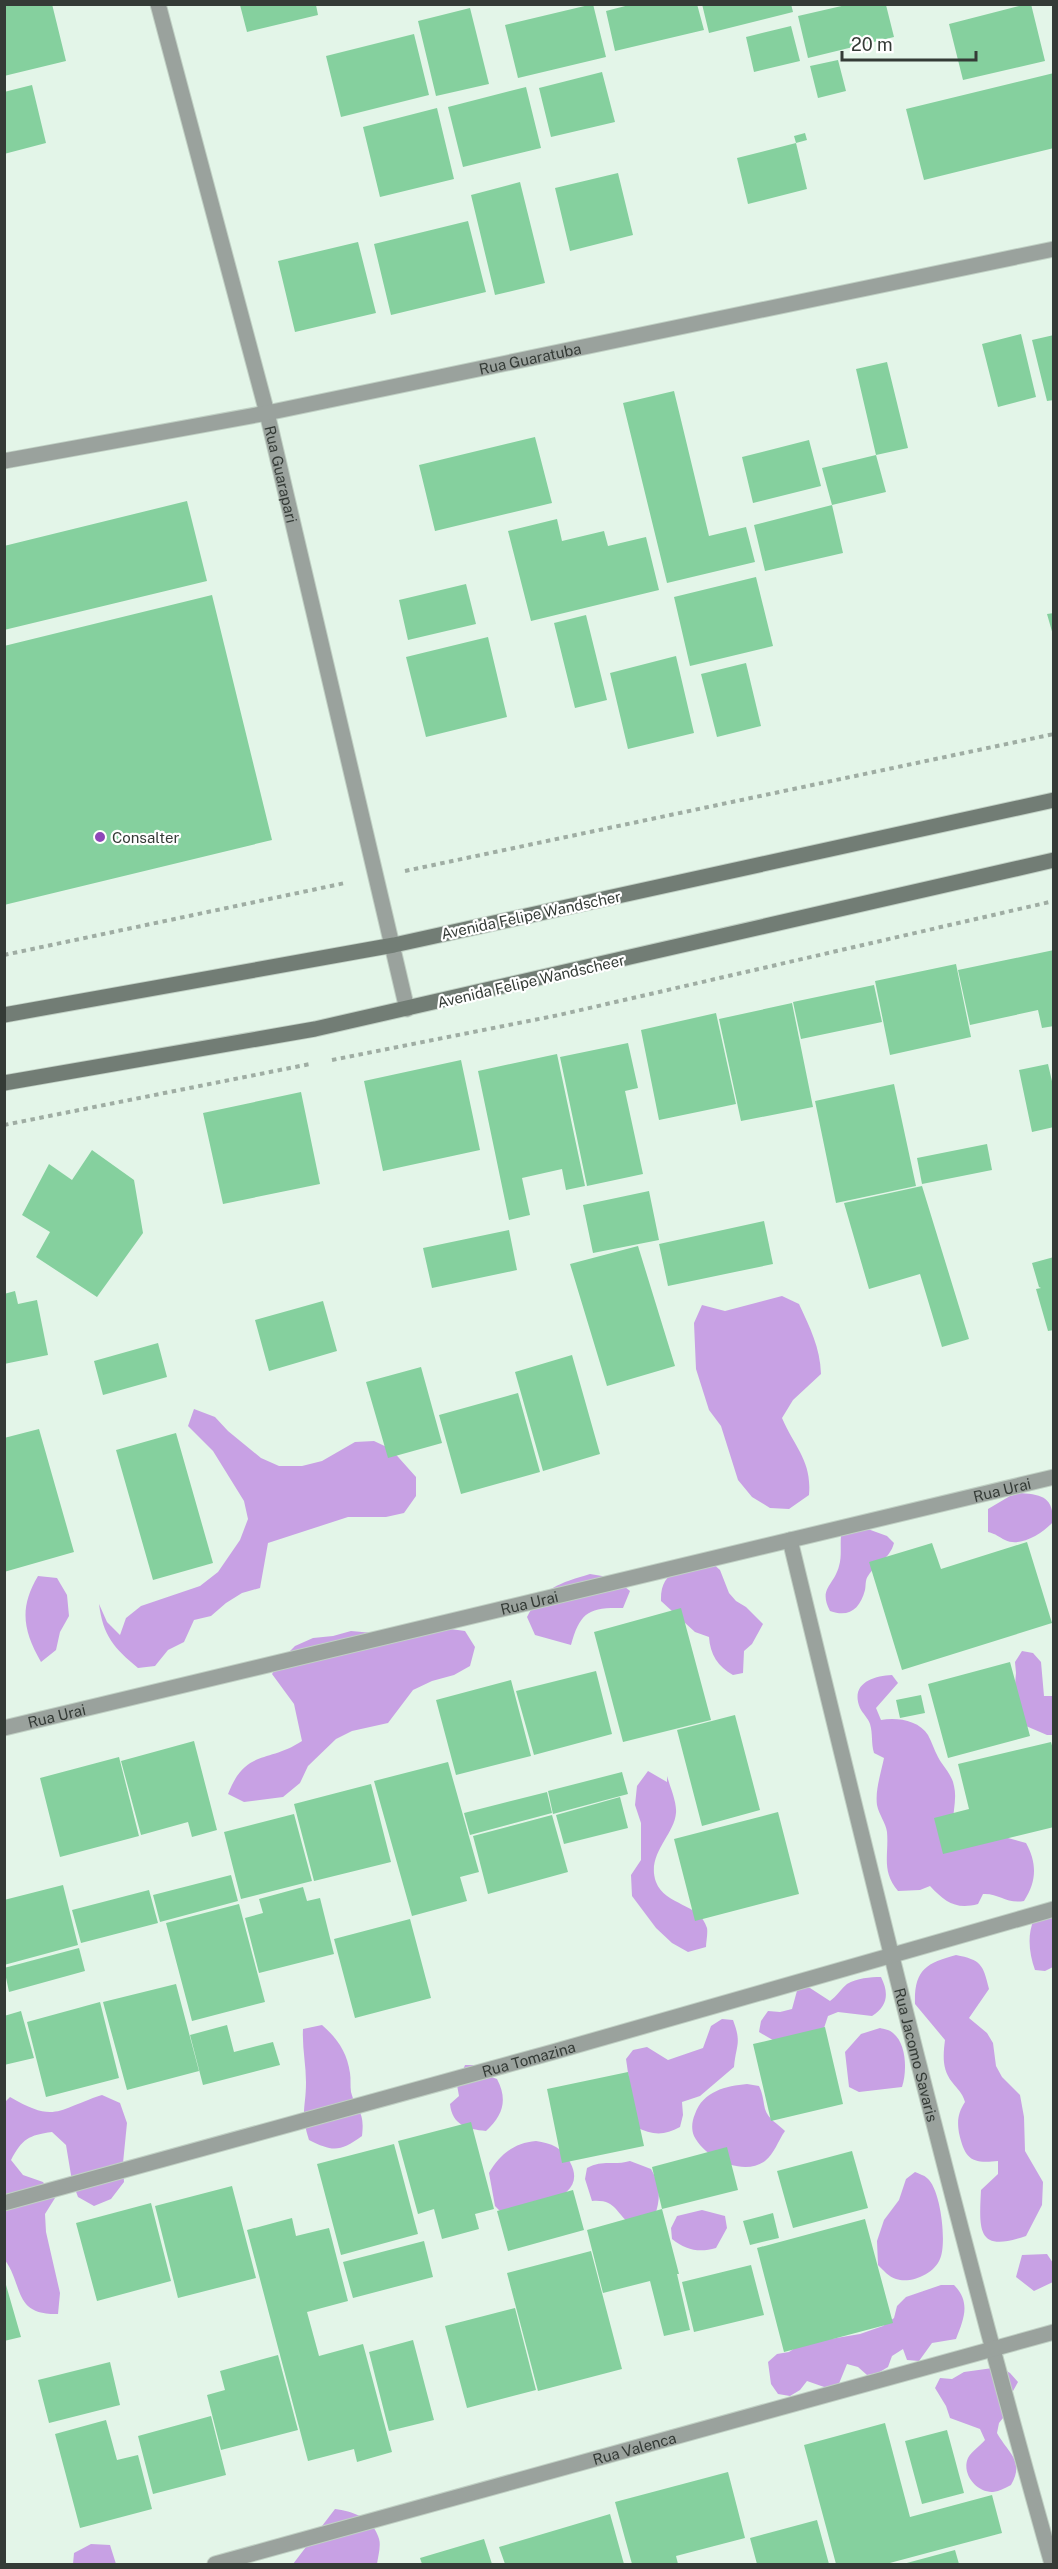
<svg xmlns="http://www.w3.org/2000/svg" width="1058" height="2569" font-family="'Public Sans',sans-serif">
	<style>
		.forest { fill: #c8a1e4 }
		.building { fill: #85d09e }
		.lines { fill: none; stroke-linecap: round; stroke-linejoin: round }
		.street-casing { stroke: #c0d0c4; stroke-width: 17 }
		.secondary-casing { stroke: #c0d0c4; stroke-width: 17 }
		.path { stroke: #9fada3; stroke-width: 4; stroke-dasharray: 4.5 4.5; stroke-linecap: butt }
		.street { stroke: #9aa29d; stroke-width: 15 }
		.secondary { stroke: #727d75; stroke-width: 15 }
		.poi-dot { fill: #8e46b8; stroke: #fff; stroke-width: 2 }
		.labels { text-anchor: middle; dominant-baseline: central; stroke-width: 4.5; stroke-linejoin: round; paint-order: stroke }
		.street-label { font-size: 15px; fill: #343b36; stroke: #fff }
		.poi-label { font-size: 15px; fill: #343b36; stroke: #fff; text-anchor: start }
	</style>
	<rect width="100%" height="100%" fill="#e3f5e8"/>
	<!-- forest -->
	<path class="forest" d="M782,1296l17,8c11,24 21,43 22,70l-28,26 -11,18c13,30 30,43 27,77l-20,14 -19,-1 -18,-11 -14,-17 -17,-54 -12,-16 -13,-41 -2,-46 8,-18 23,6z
		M194,1409l21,8 13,14 33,27 18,8h23l20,-5 33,-19 19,-1 17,8 25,28v19l-12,17 -18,4h-38l-80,26 -8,45 -18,5 -16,10 -15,13 -17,4 -10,22 -16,8 -13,16 -17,2c-24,-20 -35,-32 -39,-64l8,18 13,13 6,-17 15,-12 59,-20 18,-14 22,-32 8,-21 -4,-18 -31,-50 -25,-25z
		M1021,1493c23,2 32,5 32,29 -10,11 -33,26 -48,18 -6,-3 -9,-6 -17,-8v-23l22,-13z
		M865,1528l22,8 7,7c-4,16 -18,20 -26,33 -3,4 -2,10 -3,14 -5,19 -16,28 -35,21 -12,-23 4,-25 9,-45 3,-10 1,-20 2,-30z
		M711,1562l9,8 9,23 7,8 10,6 17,17 -11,20 -8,7 -1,22 -10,2c-15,-8 -23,-21 -24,-38l-14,-5 -34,-31c-1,-33 24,-33 50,-39z
		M590,1574l24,4 16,13 -7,17c-34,-1 -43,4 -52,37l-36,-10 -8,-18c15,-29 33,-34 63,-43z
		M38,1576l19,2 10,17 2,21 -9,16 -4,18 -15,12c-18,-32 -22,-54 -3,-86z
		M443,1628l22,3 10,16 -5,19 -16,9 -22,6 -19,9 -25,33 -36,8 -16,8 -28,27 -8,17 -17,14 -39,5 -16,-8c18,-46 39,-30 74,-53l-8,-37 -22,-30 10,-15 13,-13 18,-8 20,-2 18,-5 33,3z
		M1022,1651l11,2 8,9 3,34h9v39h-6l-21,-9 -12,-29 2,-24 -1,-11z
		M892,1675l6,8 -22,25 5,12c15,-3 38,0 47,15 4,7 6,15 10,22 5,10 14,17 16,29 3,12 -1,25 -1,37l73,20c11,20 11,38 -2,58 -18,3 -25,-8 -41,-7l-5,10c-22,6 -33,-2 -48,-18l-10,4 -22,1c-17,-20 -9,-36 -11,-59 -1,-9 -8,-17 -10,-27 -2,-15 4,-32 7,-47l-10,-5c-3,-10 -1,-19 -4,-29 -2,-6 -7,-10 -10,-16 -10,-24 12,-32 32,-33z
		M648,1771l19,11v-6c3,11 10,26 9,37 -2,23 -30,41 -20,69 9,24 44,21 51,46 1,5 -1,14 -1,19l-18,5 -16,-9 -16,-15 -24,-32 -1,-21 10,-15v-37l-6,-18 2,-19z
		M1053,1915v52l-8,4 -10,-1c-6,-17 -8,-35 -1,-51z
		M956,1955c25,5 27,9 33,34l-20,29 18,15 6,10 3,23 6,11 18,18 4,22 1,34 18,31 -1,23 -16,31c-49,17 -47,-5 -45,-46l17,-16v-13c-27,3 -33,-2 -39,-28 -2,-13 -1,-20 6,-31 -3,-10 -7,-12 -13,-20 -10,-13 -9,-26 -7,-42l-30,-36c-1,-34 11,-41 41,-49z
		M881,1977c8,16 7,29 -9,39l-34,-4 -10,4 -6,18 -44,9 -19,-11 2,-11 7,-10 12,1 12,-3 6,-22 12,1 20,13c7,-5 11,-12 17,-17 10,-6 23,-7 34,-7z
		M722,2019l11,1c9,24 3,24 1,47l-34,29 -18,6 1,13 -3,12c-16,9 -28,8 -44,0l-10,-68 7,-9 14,-3 21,13 35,-12 8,-22z
		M322,2025c15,13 25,27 28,48 1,6 0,13 1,19 6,22 14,17 11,44 -22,16 -29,16 -53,4 -9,-28 -3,-32 -3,-58 0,-18 -4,-35 -3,-53z
		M880,2028c4,1 10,2 13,5 14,11 14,39 9,54l-43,5 -10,-5 -4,-35 16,-18z
		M465,2065h13l8,10 11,4c11,21 6,36 -11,52 -19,-2 -34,-6 -36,-27l9,-8 -2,-11z
		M747,2084l12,2c4,8 4,14 6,23 3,10 13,15 20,22 -7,10 -11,23 -20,30 -22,16 -60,-3 -71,-25 -3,-7 -2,-15 1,-22 8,-23 31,-28 52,-30z
		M102,2095l18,8 7,20 -4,40 1,19 -13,17 -17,7 -16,-9 -6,-16 -6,-36 -14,-13c-23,3 -30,7 -41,28l12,15 20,7 12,16 -10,16 1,18 14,61 -2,21c-45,1 -34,-27 -53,-54l-1,-157 6,-6c46,27 48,12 92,-2z
		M536,2141c15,2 27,7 34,21 21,39 -43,45 -68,51l-7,-7 -6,-33c11,-19 25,-30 47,-32z
		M630,2161l21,8c9,16 10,29 4,46l-22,11c-18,-12 -16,-27 -41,-25l-7,-22 2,-11c17,-9 26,-2 43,-7z
		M915,2172c4,2 9,3 12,6 14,11 20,66 13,81 -6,15 -29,25 -44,20 -7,-2 -13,-9 -18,-14l-1,-24 7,-21 15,-20 7,-21z
		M702,2210l23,6 2,12 -11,20c-17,5 -30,2 -44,-9l-1,-11 6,-12z
		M1047,2254l6,9v19l-19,9 -18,-14 6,-22z
		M941,2285h13c17,17 10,34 2,54l-24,4 -13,18 -12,-1 -4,-11 -11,7 -4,11 -10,6 -11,2 -9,-8 -11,-3 -9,22 -11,2 -20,-7 -7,9 -10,6 -12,-2 -7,-10 -3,-22 9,-8 12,-2 12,-8 59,-10 23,-8 11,-8 3,-12 9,-9z
		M1000,2367l10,6 8,9 -11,20v11l-8,10 -2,10c11,20 28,28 14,52 -6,3 -11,6 -18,7 -16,1 -32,-18 -25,-34 3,-6 12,-12 17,-18l-5,-11 -30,-11 -4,-12 -11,-18 5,-10 12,1 12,-7z
		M335,2509c17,2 37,9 43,27 4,8 0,20 -1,28h-84z
		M91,2544l19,1 6,19h-43l1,-11z"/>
	<!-- building -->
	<path class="building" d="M4,4h48l14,57 -62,15z
		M593,4l13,53 -88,21 -13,-53z
		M633,4h64l7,26 -89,21 -9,-40z
		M702,4h89l2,8 -84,21z
		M1027,4h4l14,57 -82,19 -14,-56z
		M240,5h76l2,10 -71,17z
		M846,5h40l8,32 -86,21 -10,-42z
		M470,8l19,76 -53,12 -18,-75z
		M791,26l9,35 -46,11 -8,-35z
		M414,34l15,61 -88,22 -15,-61z
		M838,60l8,31 -28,7 -8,-32z
		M602,72l13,50 -64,15 -12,-49z
		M1054,73v75l-130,32 -18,-71z
		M32,85l14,58 -42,11v-62z
		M526,87l15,61 -78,19 -15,-60z
		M437,108l17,71 -74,18 -17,-70z
		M805,133l2,7 -11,3 11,46 -59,15 -11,-46 59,-15 -2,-7z
		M618,173l15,62 -63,16 -15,-63z
		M520,182l25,101 -50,12 -24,-100z
		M468,221l18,71 -95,23 -17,-71z
		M358,242l18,71 -81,19 -17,-71z
		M1021,334l15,63 -38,10 -16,-63z
		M1054,335v65l-7,1 -15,-61z
		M887,362l21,86 -32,7 -20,-86z
		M674,391l35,145 37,-9 9,35 -88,21 -44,-180z
		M535,437l17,66 -117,28 -16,-66z
		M809,440l12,46 -68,17 -11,-46z
		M876,455l10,37 -54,13 11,48 -78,18 -11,-46 78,-20 -10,-37z
		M187,501l20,80 -203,49v-84z
		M557,519l5,22 42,-10 4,15 38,-9 13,53 -128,31 -23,-90z
		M756,577l17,69 -83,20 -16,-69z
		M466,584l10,40 -68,16 -9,-40z
		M212,595l60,245 -268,65v-259z
		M1054,613v22h-1l-6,-21z
		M586,615l21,85 -32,8 -21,-85z
		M488,637l19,80 -81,20 -20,-80z
		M676,656l18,77 -66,16 -18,-76z
		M746,663l15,63 -44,11 -16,-63z
		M1054,950v76l-12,2 -4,-18 -68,15 -12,-55z
		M956,964l15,73 -81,18 -15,-74z
		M874,985l8,37 -81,17 -8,-37z
		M792,1003l21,104 -72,14 -22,-102z
		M716,1013l20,91 -77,16 -18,-90z
		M628,1043l10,45 -13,3 18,83 -56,12 -27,-129z
		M557,1054l28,132 -19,4 -4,-21 -40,9 8,37 -21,5 -31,-149z
		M461,1060l19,90 -97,21 -19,-90z
		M1048,1064l6,26v37l-22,5 -13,-62z
		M894,1084l22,102 -80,17 -21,-102z
		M301,1092l19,92 -97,20 -20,-91z
		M987,1144l5,26 -70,14 -5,-26z
		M92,1150l42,30 9,53 -46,64 -61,-40 14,-25 -28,-17 27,-51 23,16z
		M922,1186l47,153 -27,8 -22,-73 -51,15 -25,-86z
		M649,1191l10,49 -66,13 -10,-48z
		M764,1221l9,43 -105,22 -9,-42z
		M509,1230l8,40 -85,18 -9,-40z
		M638,1246l37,120 -68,20 -37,-122z
		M1054,1257v73l-6,1 -12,-42 5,-1 -2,-1 -7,-24z
		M15,1291l3,13 19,-4 11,55 -44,9v-70z
		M323,1301l14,50 -68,20 -14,-51z
		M158,1343l9,34 -64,18 -9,-34z
		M572,1355l28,99 -57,17 -28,-99z
		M421,1367l21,76 -54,15 -22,-76z
		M518,1393l22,79 -79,22 -22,-79z
		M39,1429l35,123 -70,20v-134z
		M176,1433l37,130 -60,17 -37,-130z
		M1027,1542l25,81 -150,47 -33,-108 63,-19 9,26z
		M681,1608l30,112 -88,22 -29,-110z
		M1010,1662l20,74 -82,22 -20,-74z
		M596,1671l16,63 -78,21 -18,-64z
		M511,1680l20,76 -75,19 -20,-75z
		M921,1695l4,18 -25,5 -4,-18z
		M735,1715l25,95 -58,16 -25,-96z
		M194,1741l23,89 -25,7 -4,-15 -47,13 -20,-74z
		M1051,1742l3,11v74l-111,27 -9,-36 35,-9 -11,-45z
		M119,1757l20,79 -79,21 -20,-79z
		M448,1762l31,110 -19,5 7,24 -55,15 -38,-135z
		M622,1772l6,22 -75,20 -5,-23z
		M371,1784l20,78 -77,19 -20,-77z
		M547,1792l5,21 -82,22 -6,-22z
		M620,1797l8,31 -64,16 -8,-29z
		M778,1812l21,82 -104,27 -21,-82z
		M294,1814l18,67 -71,18 -17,-67z
		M552,1815l16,57 -80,22 -15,-58z
		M231,1875l7,26 -78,21 -7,-27z
		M63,1885l15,60 -74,20v-65z
		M303,1887l4,14 13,-3 14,56 -75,19 -14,-55 18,-5 -4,-14z
		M149,1890l9,33 -77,20 -9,-33z
		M239,1904l26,98 -73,19 -26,-98z
		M410,1919l21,79 -76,20 -21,-79z
		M79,1948l6,23 -76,21 -5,-24z
		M176,1984l23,87 -72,19 -24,-88z
		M100,2002l19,76 -73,19 -19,-75z
		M21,2011l13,47 -30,7v-49z
		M227,2025l7,27 39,-10 7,23 -77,20 -13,-50z
		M825,2027l18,77 -72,17 -18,-77z
		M628,2072l16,74 -82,17 -15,-74z
		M471,2122l23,87 -19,5 4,15 -37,10 -8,-30 -16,5 -20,-73z
		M394,2144l24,90 -77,21 -24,-91z
		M727,2147l11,43 -76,19 -10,-42z
		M852,2151l16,57 -75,20 -16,-57z
		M232,2186l24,92 -78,20 -23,-92z
		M573,2190l11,40 -76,21 -11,-40z
		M151,2203l20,78 -74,20 -21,-78z
		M662,2209l17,65h-2l13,56 -26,6 -14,-55 -47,12 -16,-63z
		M773,2213l6,25 -29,7 -7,-24z
		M292,2218l4,18 33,-8 19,73 -41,11 12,44 44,-12 29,108 -35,10 -3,-13 -46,12 -61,-231z
		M865,2219l28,104 -109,29 -27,-104z
		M424,2241l9,36 -80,21 -10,-36z
		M591,2251l31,118 -84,22 -31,-118z
		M751,2265l13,50 -70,17 -12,-50z
		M4,2278l17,59 -17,4z
		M515,2308l21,82 -69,18 -22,-82z
		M413,2340l21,80 -45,11 -20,-79z
		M278,2355l20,75 -77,20 -14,-55 18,-5 -5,-19z
		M110,2362l10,43 -71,18 -11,-43z
		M211,2416l15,59 -73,19 -15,-58z
		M106,2420l11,40 21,-5 14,54 -72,19 -25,-94z
		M885,2423l25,94 82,-22 10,38 -116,31h-50l-32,-119z
		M947,2430l17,63 -42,11 -17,-63z
		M728,2472l17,66 -69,18 2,8h-46l-17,-62z
		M610,2514l14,50h-119l-6,-17z
		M817,2520l12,44h-72l-7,-26z
		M484,2539l8,25h-70l-2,-6z
		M955,2550l4,14h-56z"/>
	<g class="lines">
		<!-- street casing -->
		<g class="street-casing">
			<g id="street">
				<path id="s1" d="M158,4l109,409 140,596"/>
				<path id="s2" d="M4,461l263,-48 787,-164"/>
				<path id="s3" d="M790,1540c83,343 166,685 262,1024"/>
				<path id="s4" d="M4,1728l1050,-251"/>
				<path id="s5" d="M4,2203l549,-151 501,-143"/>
				<path id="s6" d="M215,2564l839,-232"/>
			</g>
		</g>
		<!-- secondary casing -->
		<g class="secondary-casing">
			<path id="secondary" d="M4,1015l390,-70 660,-145
				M4,1083l311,-54 739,-169"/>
		</g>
		<!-- path -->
		<path class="path" d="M405,871l649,-137
			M4,955l341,-72
			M332,1060l227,-45 495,-114
			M4,1125l306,-61"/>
		<!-- street -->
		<use href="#street" class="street"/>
		<!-- secondary -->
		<use href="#secondary" class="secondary"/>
	</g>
	<!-- markers -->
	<circle class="poi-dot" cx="100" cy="837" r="6"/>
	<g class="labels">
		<!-- street labels -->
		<g class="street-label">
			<text stroke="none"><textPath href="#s2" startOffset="536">Rua Guaratuba</textPath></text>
			<text stroke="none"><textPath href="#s1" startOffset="486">Rua Guarapari</textPath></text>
			<text transform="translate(531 915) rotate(-12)">Avenida Felipe Wandscher</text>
			<text transform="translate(531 981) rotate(-13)">Avenida Felipe Wandscheer</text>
			<text stroke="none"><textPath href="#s4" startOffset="1026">Rua Urai</textPath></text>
			<text stroke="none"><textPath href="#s4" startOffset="540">Rua Urai</textPath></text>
			<text stroke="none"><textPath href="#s4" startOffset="54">Rua Urai</textPath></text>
			<text stroke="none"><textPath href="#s3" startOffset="530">Rua Jacomo Savaris</textPath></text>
			<text stroke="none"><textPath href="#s5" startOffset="544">Rua Tomazina</textPath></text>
			<text stroke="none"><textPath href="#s6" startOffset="435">Rua Valenca</textPath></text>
		</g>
		<!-- poi labels -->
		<g class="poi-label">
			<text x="112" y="837">Consalter</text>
		</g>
	</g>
	<!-- border -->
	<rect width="1058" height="2569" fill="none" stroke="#343b36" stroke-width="12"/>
	<!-- scale -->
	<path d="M842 51v9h134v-9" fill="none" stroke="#343b36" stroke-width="3"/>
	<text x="851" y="51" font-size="18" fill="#343b36" stroke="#ffffff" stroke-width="4.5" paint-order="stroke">20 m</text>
</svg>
